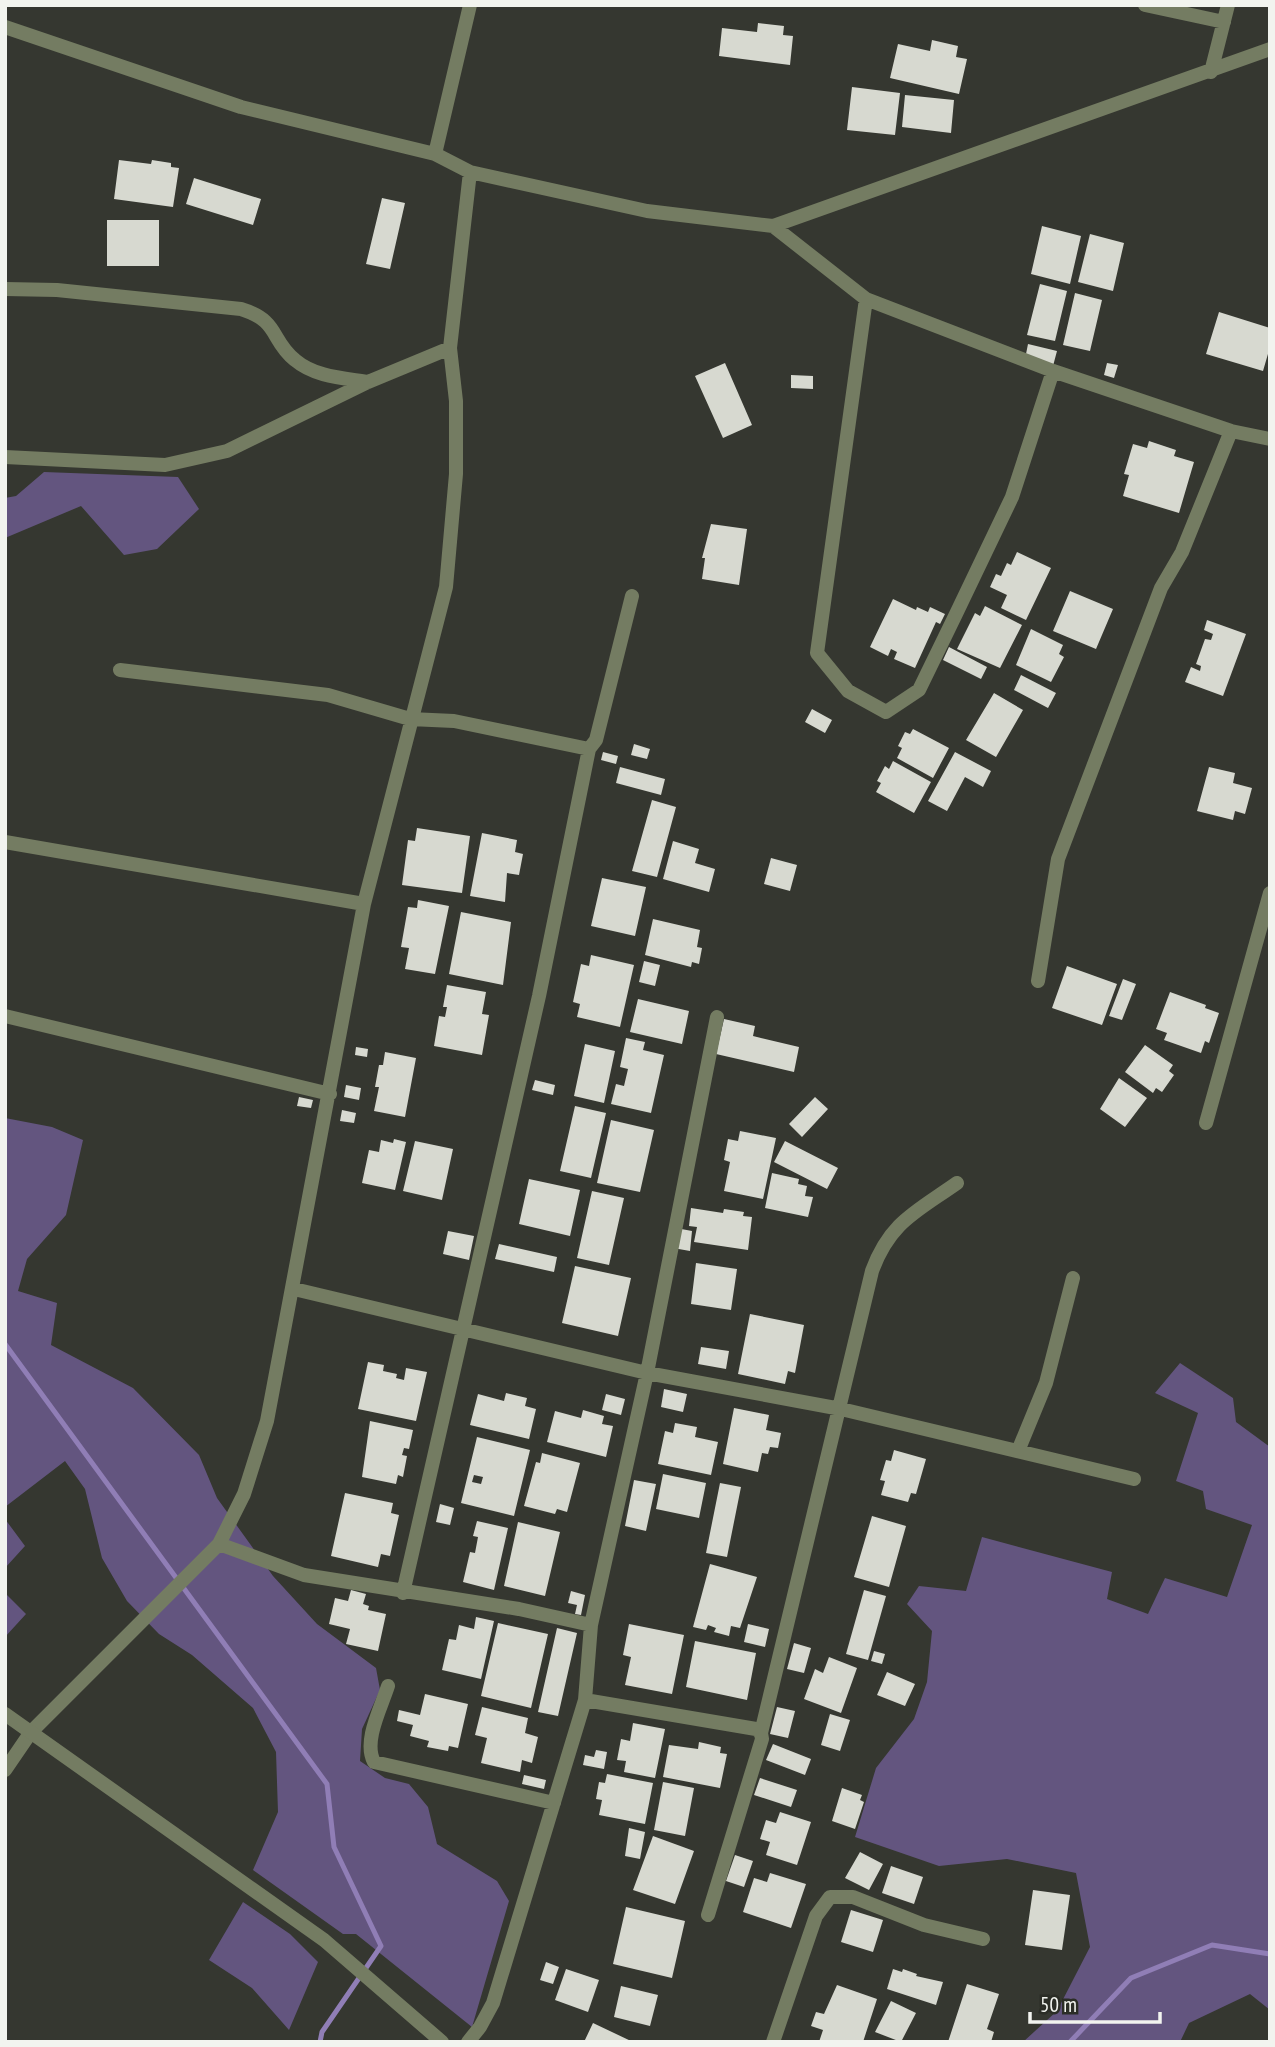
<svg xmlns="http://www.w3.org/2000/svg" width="1275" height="2047" font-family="'PT Sans Narrow',sans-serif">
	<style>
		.green { fill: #63557f }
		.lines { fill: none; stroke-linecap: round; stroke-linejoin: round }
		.stream { stroke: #907eb6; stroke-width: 5 }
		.building { fill: #d7d9d0; fill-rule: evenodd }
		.minor { stroke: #747c62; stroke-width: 14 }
		.tertiary { stroke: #747c62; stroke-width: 14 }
	</style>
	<rect width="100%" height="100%" fill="#353730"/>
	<!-- green -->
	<path class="green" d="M44,472l134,5 21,32 -42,40 -33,6 -43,-49 -76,32v-40l11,-2z
		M5,1118l47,9 31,13 -17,75 -39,44 -9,32 39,12 -6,42 82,43 66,67 18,43 56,78 44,48 59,44 4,22 -18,39 -2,32 25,17 24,6 19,23 9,37 60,37 12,20 -37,126 -116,-93h-13l-90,-64 25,-58 -2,-60 -23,-44 -61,-53 -33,-21 -32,-33 -25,-43 -17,-69 -20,-28 -60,46z
		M1180,1363l53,35 3,24 34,25v563l-20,-16 -61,29 -9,19h-157l34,-31 33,-64 -14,-74 -69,-14 -68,7 -84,-29 21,-69 38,-49 13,-37 5,-51 -25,-27 12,-18 47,5 16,-54 130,35 -5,27 41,15 17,-36 62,19 25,-72 -46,-16 -3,-18 -27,-10 22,-68 -43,-20z
		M5,1519l20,27 -20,22z
		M5,1593l21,21 -21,23z
		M243,1902l47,32 28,28 -29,68 -37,-42 -43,-28z"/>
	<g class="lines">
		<!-- stream -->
		<path class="stream" d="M5,1344l322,440 7,63 47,99 -59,86 -2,10
			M1070,2042l61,-64 81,-33 58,9"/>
	</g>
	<!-- building -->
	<path class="building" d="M758,23l26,3 -1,9 10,1 -3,29 -71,-9 3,-28 35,4z
		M932,40l26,6 -2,11 11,2 -8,35 -69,-16 8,-34 32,7z
		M852,87l48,6 -5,42 -48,-5z
		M905,95l49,5 -3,33 -49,-6z
		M119,160l32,4 1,-4 19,3v4l8,1 -6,39 -59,-8z
		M194,178l67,21 -8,26 -67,-21z
		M382,198l23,5 -15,66 -24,-5z
		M107,220h52v46h-52z
		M1042,226l39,10 -11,48 -39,-10z
		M1090,234l34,9 -11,48 -35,-9z
		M1040,284l27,7 -12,50 -28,-6z
		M1075,293l27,7 -12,51 -27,-6z
		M1219,312l51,16v19l-7,24 -57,-17z
		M1028,344l29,7 -4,15 -28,-7z
		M725,363l27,62 -29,13 -28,-62z
		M1107,363l11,2 -4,13 -10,-3z
		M791,375l22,1v13l-22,-1z
		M1149,441l27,9 -2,6 20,6 -15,51 -56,-17 6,-21 -5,-1 9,-30 14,4z
		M711,524l36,5 -8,56 -37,-6 3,-21h-3z
		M1017,552l34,16 -25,52 -25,-12 6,-13 -17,-8 6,-13 5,2 6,-13 4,2z
		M1070,591l43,18 -17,40 -43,-18z
		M893,599l23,11 1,-3 11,5 2,-5 15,7 -5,10 -4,-2 -21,46 -21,-9 3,-7 -6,-3 -3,7 -18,-9z
		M985,606l37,19 -22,43 -43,-19 18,-36 5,3z
		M1207,620l39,14 -23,62 -38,-14 6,-15 9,4 1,-5 -5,-2 9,-25 6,1 2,-6 -9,-4z
		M1031,629l32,16 -4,9 5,3 -13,25 -35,-17z
		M949,647l38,20 -6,12 -38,-19z
		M1021,675l35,18 -8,15 -34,-18z
		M994,693l29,17 -27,47 -30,-17z
		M812,709l20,11 -7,13 -20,-11z
		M913,729l36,19 -16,30 -36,-20 5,-10 -4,-2 7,-14 5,2z
		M634,744l16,5 -3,10 -16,-4z
		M603,752l15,4 -2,8 -15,-4z
		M955,752l36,19 -8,16 -18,-10 -18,34 -19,-10z
		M893,761l38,21 -17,31 -38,-21 5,-9 -4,-2 8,-15 4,3z
		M620,767l45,12 -4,16 -45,-12z
		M1209,767l26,6 -2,10 19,5 -7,26 -10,-3 -2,9 -36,-9z
		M652,800l24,7 -19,70 -25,-6z
		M417,828l53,8 -8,57 -60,-8 6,-45 7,1z
		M482,833l35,7 -2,12 8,2 -4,21 -12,-2 -2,29 -35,-6z
		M673,841l26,8 -4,14 20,6 -6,23 -46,-13z
		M771,858l26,7 -7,26 -26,-7z
		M602,878l44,9 -11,49 -44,-10z
		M418,900l31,6 -14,68 -30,-5 4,-21 -8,-1 7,-40 9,1z
		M461,912l50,10 -8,63 -54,-11z
		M653,919l47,11 -3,17 5,1 -3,16 -7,-2 -1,5 -46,-12z
		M591,955l43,10 -14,62 -43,-10 3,-13 -7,-2 8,-38 8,2z
		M644,961l16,4 -5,21 -16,-4z
		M1067,966l50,18 -15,41 -50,-17z
		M1123,979l13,5 -14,36 -13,-4z
		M447,985l39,7 -4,22 7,1 -7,40 -48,-9 5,-30 6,1 2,-10h-4z
		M1170,992l36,13 -1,3 14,5 -10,30 -4,-2 -4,12 -37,-13 3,-7 -11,-4z
		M638,999l51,12 -7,33 -52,-12z
		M724,1019l31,7 -2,10 46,11 -5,25 -78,-18z
		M626,1038l19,4 -2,8 21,5 -13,58 -40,-9 5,-20 8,2 4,-17 -8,-2z
		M585,1044l30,7 -11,52 -30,-7z
		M1145,1045l28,20 -4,6 5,4 -12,17 -6,-4 -3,5 -28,-21z
		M356,1047l12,2 -1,8 -12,-2z
		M385,1052l31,6 -11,59 -31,-6 5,-24h-4l4,-22h4z
		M1119,1078l28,20 -22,29 -25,-18z
		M535,1080l20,5 -2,10 -21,-5z
		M346,1085l15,3 -2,12 -15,-3z
		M299,1097l14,3 -2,8 -14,-2z
		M815,1097l13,12 -26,28 -13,-13z
		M575,1106l31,7 -15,65 -31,-7z
		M342,1110l14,3 -2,10 -14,-2z
		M611,1120l43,10 -14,62 -43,-9z
		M740,1131l36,7 -13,61 -39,-8 6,-29 -6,-2 4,-21 10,2z
		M394,1139l12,3 -11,48 -33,-7 7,-33 10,2 2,-12 12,3z
		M415,1141l38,8 -11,51 -39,-9z
		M785,1141l53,27 -11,21 -53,-27z
		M772,1173l27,6 -1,5 9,2 -2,10 8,1 -5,20 -43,-9z
		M529,1179l51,11 -10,46 -51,-12z
		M592,1191l32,7 -15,67 -32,-7z
		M691,1208l32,5 1,-4 20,3 -1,4 9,1 -4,33 -54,-8 3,-15 -8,-1z
		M676,1228l16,3 -2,20 -17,-3z
		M448,1231l26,5 -5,24 -26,-6z
		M499,1244l58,13 -3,15 -59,-13z
		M696,1263l41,6 -6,41 -40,-6z
		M575,1266l56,12 -13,58 -56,-13z
		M750,1314l54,11 -9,48 -7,-2 -3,13 -47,-10z
		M701,1347l28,4 -3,18 -28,-5z
		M368,1362l16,3 -1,6 14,3 -1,4 8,2 2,-12 21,4 -11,49 -58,-12z
		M664,1389l23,5 -4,18 -22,-5z
		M506,1393l21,5 -2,8 11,3 -7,30 -59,-14 8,-31 26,7z
		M606,1394l19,5 -4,16 -19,-5z
		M734,1408l35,7 -3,15 15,3 -3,15 -8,-1 -2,7 -6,-1 -4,19 -35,-8z
		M583,1410l21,6 -2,8 11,2 -7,31 -59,-15 8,-31 26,7z
		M370,1421l43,9 -4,19 -5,-1 -2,7 5,1 -4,21 -5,-2 -2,9 -34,-7z
		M675,1423l22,4 -2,10 23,5 -7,33 -53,-11 7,-33 8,2z
		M477,1437l53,13 -16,66 -53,-13zM474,1475l9,2 -2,7 -9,-2z
		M894,1450l32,9 -10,35 -5,-1 -3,9 -27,-7 4,-14 -5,-1 6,-20 5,1z
		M542,1453l38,10 -13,49 -10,-3 -2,5 -31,-8 12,-44 4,1z
		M663,1474l43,9 -7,35 -43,-9z
		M634,1480l22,4 -10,47 -21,-5z
		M720,1483l21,4 -14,70 -21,-4z
		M345,1493l48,10 -2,10 8,2 -9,41 -9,-2 -3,13 -47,-11z
		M440,1504l14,4 -4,17 -14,-3z
		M872,1516l34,10 -17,61 -35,-10z
		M477,1521l31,7 -14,62 -31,-8 7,-30 5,1 3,-16 -5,-1z
		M518,1522l42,10 -15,64 -41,-10z
		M710,1564l47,13 -17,51 -9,-2 -2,10 -15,-4 2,-4 -8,-3 -2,5 -13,-3z
		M351,1590l15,4 -3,10 6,2 -1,4 18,4 -8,37 -32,-7 4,-15 -21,-5 6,-26 13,3z
		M864,1590l22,6 -18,64 -22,-6z
		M571,1591l14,4 -4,20 -6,-1 2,-9 -9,-2z
		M476,1617l18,4 -13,58 -39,-9 7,-31 7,1 3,-15 15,4z
		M498,1623l50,11 -17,74 -50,-12z
		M629,1624l55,11 -12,59 -47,-9 6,-28 -8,-2z
		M748,1624l21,5 -4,18 -21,-5z
		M557,1628l20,5 -19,83 -20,-4z
		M695,1641l61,12 -9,47 -61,-13z
		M794,1643l17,5 -7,25 -17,-4z
		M874,1651l11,3 -3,10 -11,-3z
		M829,1657l28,11 -16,45 -37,-14 11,-30 8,4z
		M887,1672l28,12 -10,22 -28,-11z
		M425,1694l43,10 -10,44 -9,-2 -1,5 -21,-4 2,-6 -19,-5 3,-11 -16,-4 2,-11 21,5z
		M482,1707l46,11 -3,15 13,4 -6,26 -10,-3 -2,12 -39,-9 6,-25 -12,-3z
		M777,1707l18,4 -7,27 -18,-4z
		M830,1714l20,6 -10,31 -19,-6z
		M633,1723l32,6 -10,49 -31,-6 2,-11 -9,-1 4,-21 9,2z
		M699,1742l22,5 -1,6 7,1 -7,34 -57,-11 6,-32 29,4z
		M773,1744l38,15 -6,16 -39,-15z
		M596,1750l11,2 -3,17 -21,-4 2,-10 9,2z
		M607,1774l46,9 -8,41 -46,-9 3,-15 -6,-1 3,-17 6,1z
		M524,1775l22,5 -2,9 -22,-5z
		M760,1778l37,12 -6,17 -37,-12z
		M663,1782l31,6 -9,48 -31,-6z
		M842,1788l20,7 -2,5 4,2 -9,27 -23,-8z
		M780,1812l31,10 -14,43 -31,-10 4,-13 -10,-3 6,-19 10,3z
		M629,1828l16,4 -5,27 -15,-3z
		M653,1836l41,15 -19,53 -42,-14z
		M860,1852l23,12 -14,26 -24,-12z
		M735,1855l18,6 -9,26 -18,-6z
		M891,1866l32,11 -9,27 -32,-11z
		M770,1873l36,11 -15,44 -48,-16 11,-34 13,4z
		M1033,1890l37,5 -8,55 -37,-5z
		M626,1907l59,14 -13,57 -59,-14z
		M851,1910l32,10 -10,32 -32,-10z
		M546,1962l13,5 -6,17 -13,-4z
		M566,1969l33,11 -11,32 -33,-12z
		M893,1969l9,3 1,-3 14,5 -1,2 27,6 -7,23 -49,-16z
		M967,1984l32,10 -12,35 7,3 -3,10h-43z
		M837,1985l40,14 -14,43h-44l4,-12 -12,-4 5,-14 8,2z
		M621,1986l37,9 -8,31 -36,-9z
		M891,2001l25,12 -15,29 -26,-10z
		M593,2023l40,19h-49z"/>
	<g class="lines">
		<!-- minor -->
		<path class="minor" d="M470,5l-35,149 35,18 177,39 126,15 497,-177
			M1145,5l79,17
			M5,27l236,80 194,47
			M1211,72l17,-67
			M773,226l93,73 187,72 178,60 39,8
			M5,289l52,1 184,19c39,12 29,31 54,51 20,17 48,18 73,22
			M866,299l-49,354 31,38 38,21 33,-22 37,-76 56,-117 41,-126
			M5,457l160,8 62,-14 141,-69 82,-34
			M120,670l208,25 82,24 44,2 135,28 7,-9 36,-144
			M5,842l359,62
			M1038,981l20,-122 103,-271 21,-36 49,-121
			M5,1016l325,78
			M1206,1123l64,-230
			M294,1289l353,84 194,36 293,70
			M1018,1451l28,-68 27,-105
			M219,1544l85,31 215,34 72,16
			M403,1593l136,-597 50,-247
			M388,1686c-7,22 -25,55 -14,76l180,41
			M585,1700l171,29 5,4
			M5,1770l26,-38 188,-188 25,-50 23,-73 97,-517 82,-317 10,-113v-73l-6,-53 20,-176
			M708,1915l54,-176 -1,-6 111,-462c18,-49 44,-59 85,-88
			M468,2042l12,-15 13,-24 92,-303 6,-75 56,-252 70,-356
			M773,2042l43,-126 14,-19h23l71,28 59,14"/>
		<!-- tertiary -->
		<path class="tertiary" d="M5,1714l319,226 118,102"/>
	</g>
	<!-- border -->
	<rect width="1275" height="2047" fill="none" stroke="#f2f4ef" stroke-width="14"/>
	<!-- scale -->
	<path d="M1030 2012v10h130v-10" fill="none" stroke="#f2f4ef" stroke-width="3.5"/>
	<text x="1040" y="2012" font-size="21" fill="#f2f4ef" stroke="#2b2d26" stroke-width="5" paint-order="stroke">50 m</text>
</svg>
